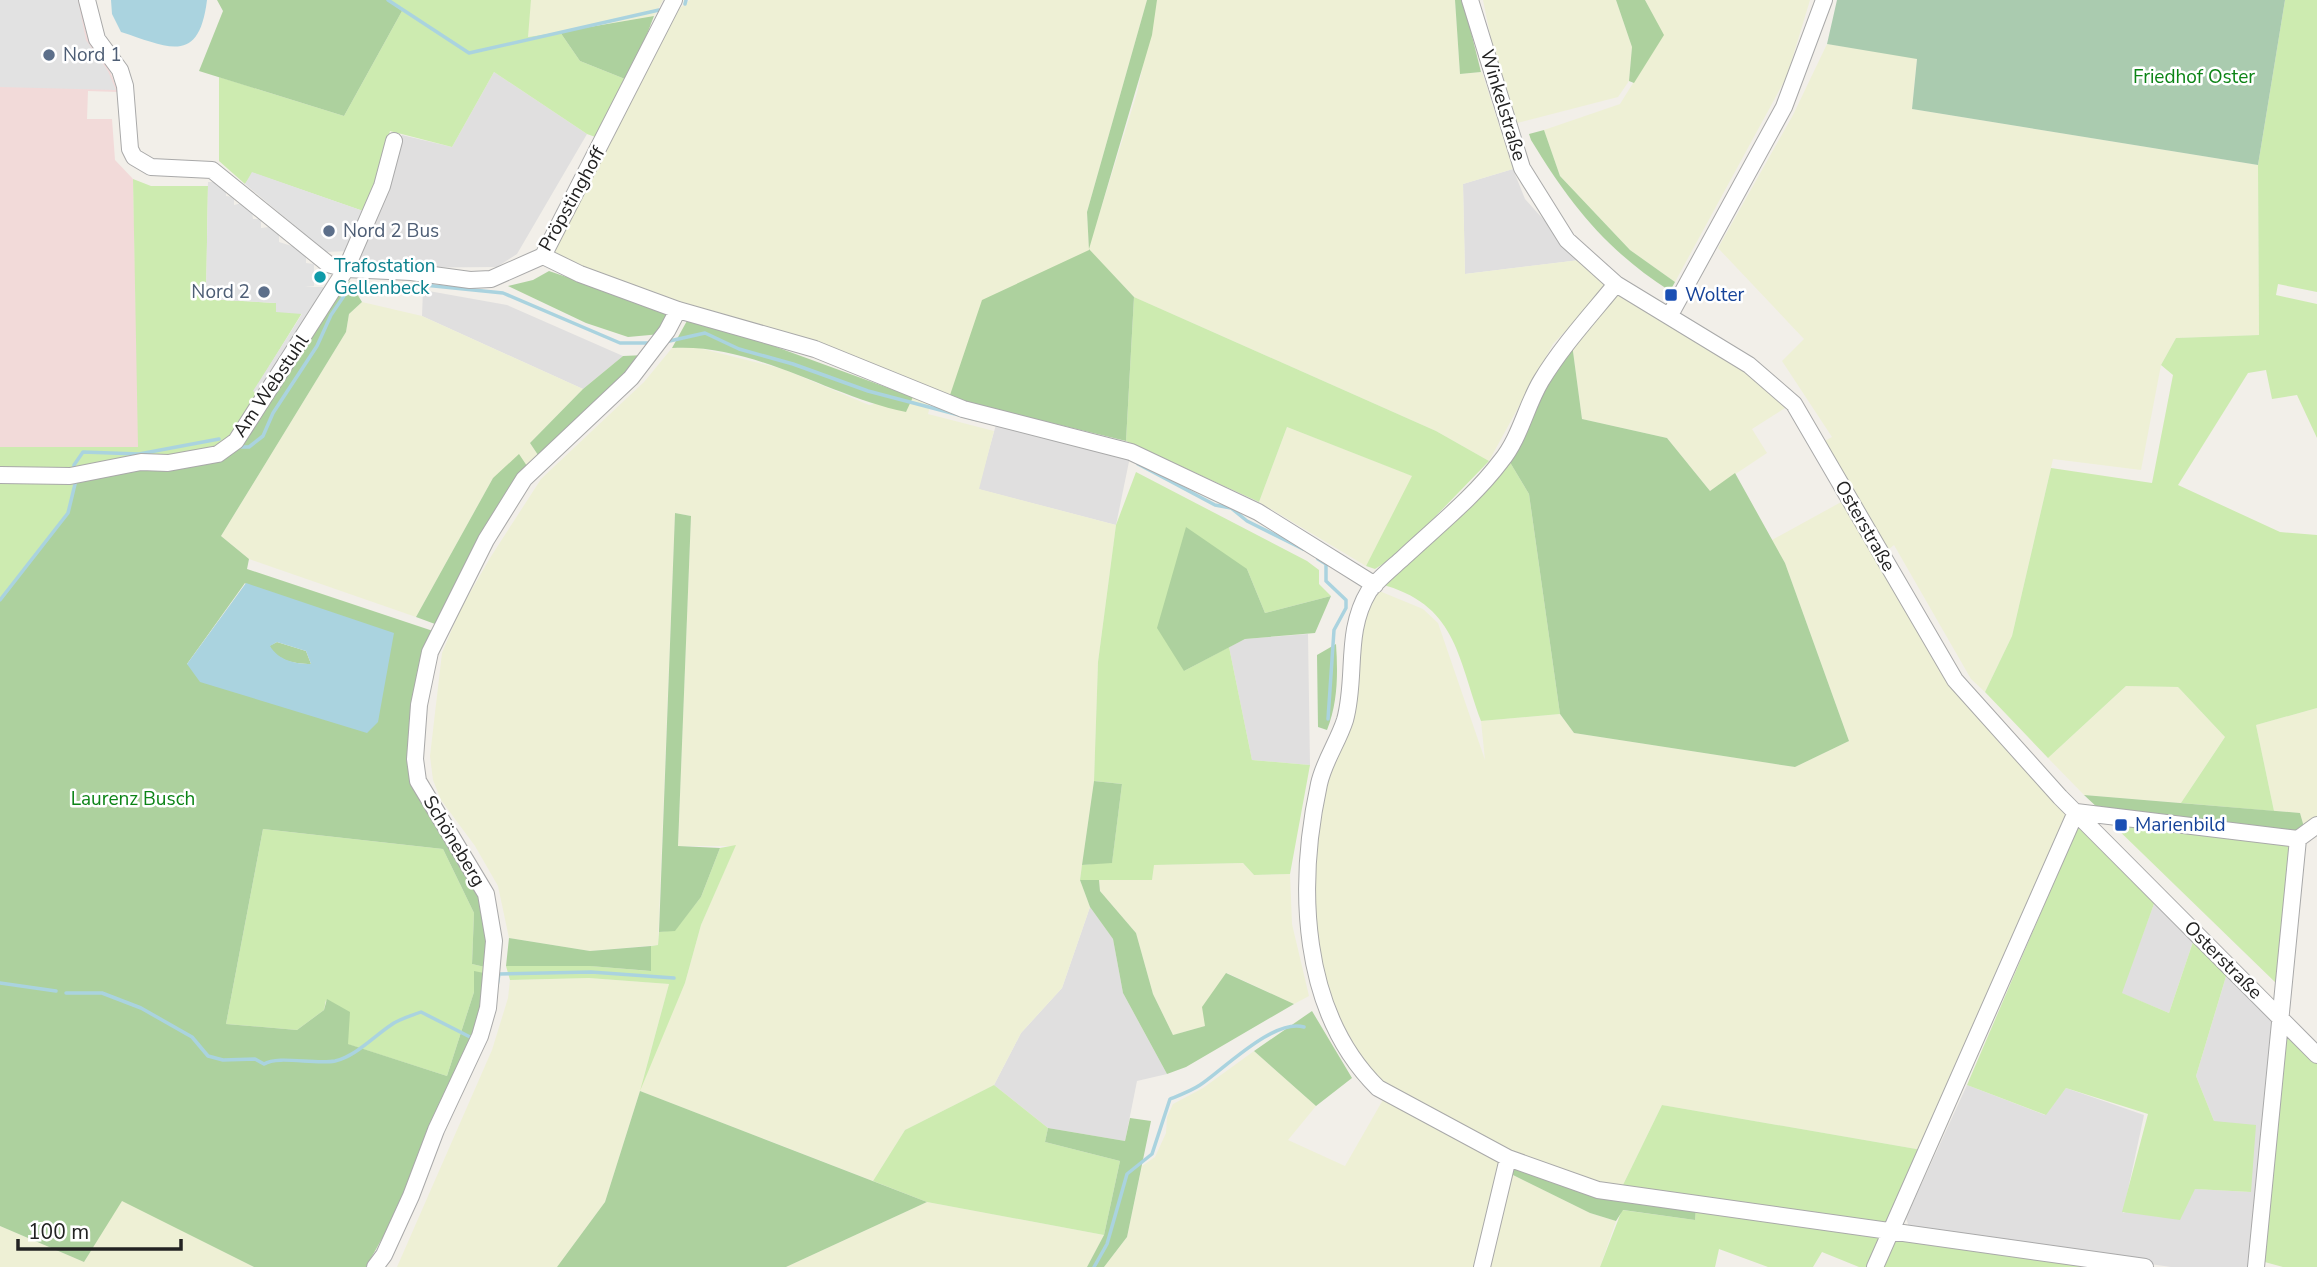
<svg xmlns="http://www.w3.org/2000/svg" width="2317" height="1267" font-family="'Nunito Sans',sans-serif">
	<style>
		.residential { fill: #e0dfdf }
		.commercial { fill: #f2dad9 }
		.farmland { fill: #eef0d5 }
		.grass { fill: #cdebb0 }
		.forest { fill: #add19e; fill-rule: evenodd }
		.cemetery { fill: #aacbaf }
		.parking { fill: #e2e2e2 }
		.water { fill: #aad3df; fill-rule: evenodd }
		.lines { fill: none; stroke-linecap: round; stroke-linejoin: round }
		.stream { stroke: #aad3df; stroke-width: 3.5 }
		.minor-casing { stroke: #a9a9a9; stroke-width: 18 }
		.minor { stroke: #fff; stroke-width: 16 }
		.service-dot { fill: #5c6f8a; stroke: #fff; stroke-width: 2.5 }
		.culture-dot { fill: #0f9aa8; stroke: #fff; stroke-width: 2.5 }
		.transit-dot { fill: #1a4fb4; stroke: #fff; stroke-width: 2.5 }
		.labels { text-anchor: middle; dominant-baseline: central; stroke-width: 5; stroke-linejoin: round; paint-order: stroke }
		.service-label { font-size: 19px; fill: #4e5e75; stroke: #fff; text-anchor: start }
		.park-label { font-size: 19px; fill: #0c8416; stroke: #fff }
		.street-label { font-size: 19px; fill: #222; stroke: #fff }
		.culture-label { font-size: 19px; fill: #0d838f; stroke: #fff; text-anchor: start }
		.transit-label { font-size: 19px; fill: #164399; stroke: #fff; text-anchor: start }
	</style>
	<rect width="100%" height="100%" fill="#f2efe9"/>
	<!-- residential -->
	<path class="residential" d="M494,72l93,62 -70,120 -20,13 -119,1 -21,-5 45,-128 50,12z
		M1513,169l12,30 55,61 -115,14 -2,-90z
		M423,290l84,15 116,51 -40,33 -161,-73z
		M999,414l133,33 -16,78 -138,-36z
		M1308,634l2,131 -58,-5 -23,-113 16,-8z
		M2155,901l39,38 -25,74 -48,-20z
		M1090,907l23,32 10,54 44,81 -30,7 -12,60 -77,-13 -54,-43 27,-52 41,-45z
		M2227,973l46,50 -23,244h-79l-261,-37 -4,-12 61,-133 78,30 21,-27 78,27 -21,98 72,-24 56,3 -37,-71 -18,-45z"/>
	<!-- commercial -->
	<path class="commercial" d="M0,0h79l8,36 23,35 8,21 -30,-1 -1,28h25l3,41 18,19 6,268h-139z"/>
	<!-- farmland -->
	<path class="farmland" d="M531,0h132l-9,16 -127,21z
		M690,0h457l-60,212 2,35 48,-154 20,-93h298l5,74 22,-2 31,97 -50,15 2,90 115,-14 24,23v8l-51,53 -64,117 -53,-30 -302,-134 -45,-47 -140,148 -401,-144 126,-241z
		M1483,0h133l16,47 -3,34 -11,16 -101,26 -24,-74z
		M1645,0h165l-23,76 -112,206 -45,-32 -70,-74 -16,-46 76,-26 43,-69z
		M1827,44l90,14 -5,51 346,56 1,170 -83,3 -15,27 -20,105 -88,-11 -41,177 -27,56 -14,-13 -77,-134 -11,9 -62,-111 11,-6 -50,-76 22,-22 -86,-91 75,-133z
		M1617,288l128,79 40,41 -33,21 15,24 -57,38 -43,-53 -85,-19 -10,-75z
		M362,302l60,14 161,73 -53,54 10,15 -11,11 -36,9 -77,139 -167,-58 -28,-23 125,-204 3,-18z
		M695,347l88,22 86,36 44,-8 18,5 -3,12 66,17 -15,58 137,36 -18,137 -4,119 -14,99 10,27 -28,81 -41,45 -27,52 -89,45 -32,51 -233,-90 -35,111 -48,65h-160l95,-217 16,-52 2,-18 79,-2 80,6 -27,99 43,-100 16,-58 34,-79h-57l13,-330 -16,-3 -17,432 -68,6 -81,-13 -11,-52 -23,-40 -34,-46 -8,-20 -3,-24 12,-103 18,-43 30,-52 51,-79 103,-97 28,-34z
		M1287,427l126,49 -47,90 -107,-64z
		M1843,501l109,184 118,128 -148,337 -260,-45 -41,84 -26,-7 -85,-32 -117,-58 -26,-25 -40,-71 -16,-79 4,-72 9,-63 33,-144 20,-48 46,19 15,14 47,137 -4,-39 79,-7 14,19 221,34 54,-26 -64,-178 -13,-23z
		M2126,686l52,1 47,50 -44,66 -97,-8 -36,-37z
		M2317,708v110l-13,9 -4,-14 -26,-2 -18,-86z
		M1243,863l11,12 36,-1 2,50 17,72 -15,8 -67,-31 -22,53 -32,9 -20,-41 -17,-61 -36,-42 -1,-11h53l1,-15z
		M1254,1051l62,55 -28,34 57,26 39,-68 118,62 -26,107h-372l23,-30 15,-71 13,-9 11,-24 1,-16 6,-13 30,-16z
		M1509,1173l81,40 26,8 -16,46h-112z
		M122,1200l132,67h-254v-41l84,36z
		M927,1202l177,33 -17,32h-301z"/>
	<!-- grass -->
	<path class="grass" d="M387,0h144l-3,37 32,-5 20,29 45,18 -27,59 -11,-4 -93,-62 -42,75 -62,-16 -24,81 -113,-39 -8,11 -26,-23v-84l125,39 58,-105z
		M2285,0h32v292l-39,-8 -2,11 41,9v134l-20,-43 -25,4 -6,-29 -18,3 -70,112 102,47 37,3v173l-61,17 18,86 -93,-8 44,-66 -47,-50 -52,-1 -78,72 -63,-66 27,-56 39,-168 101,15 21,-108 -12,-10 15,-27 83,-3 -1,-170z
		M133,179l18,7h57l-2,113 70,4 26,10 -48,78 6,5 -27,40 -18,14 -146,20 -69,-2v-21h138z
		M1134,297l302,134 53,30 -89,92 -25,16 -9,-3 46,-90 -125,-49 -28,75 -133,-61z
		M1508,459l21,35 31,220 -79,7c-24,-66 -25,-117 -101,-137z
		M1136,472l171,89 12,9v14l12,12 -66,17 -18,-44 -63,102 45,-24 23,113 58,5 -20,109 -36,1 -11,-12 -89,2 -2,15h-72l2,-15 30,-3 10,-78 -28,-3 4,-119 18,-137z
		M0,480h76l-8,33 -68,87z
		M2109,821l183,23 -15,140z
		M2079,824l76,77 -33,92 47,20 25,-74 33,34 -31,103 18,45 42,4 -5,67 -56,-3 -15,31 -58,-8 26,-98 -82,-26 -20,27 -79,-30z
		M263,829l180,20 31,64 -2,51 17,4v6l-15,-2v20l-27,84 -100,-32 -21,-44 -2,10 -27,20 -71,-6z
		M736,845l-35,80 -16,58 -45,108 29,-107 -80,-6 -79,2 -4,-14h85l59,5 1,-25 7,-1 1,-13 16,-2 26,-33 19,-49z
		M2283,1029l34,35v203h-34l-22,-6z
		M994,1085l54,43 -3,14 75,19 -16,74 -177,-33 -54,-21 32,-51z
		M1662,1105l260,45 -33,74 -268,-35z
		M1696,1209l190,26 -17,32h-10l-37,-15 -9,15h-45l-49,-18 -4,18h-115l22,-57 73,10z
		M1896,1237l204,30h-218z"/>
	<!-- forest -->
	<path class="forest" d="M217,0h170l15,11 -58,105 -145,-45 24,-60z
		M1147,0h10l-5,35 -63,214 45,48 -8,144 -177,-43 33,-98 107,-50 -2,-38z
		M1455,0h8l18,72 -21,2z
		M1616,0h29l19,35 -30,48 -5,-2 3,-34z
		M654,16l-15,39 -14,24 -45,-18 -20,-29z
		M1544,130l16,46 70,74 45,32 -5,9c-64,-41 -100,-87 -139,-151l-2,-6z
		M549,271l123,42 -11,21 -33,3 -42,-14 -78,-37 25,-6z
		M348,279l14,23 -13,12 -3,18 -125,204 28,23 -2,10 186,62 -20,152 12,25 32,43 24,44 8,73 -17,-4 2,-51 -31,-64 -180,-20 -37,195 71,6 27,-20 3,-11 23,13 -2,32 99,32 27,-84v-21l15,3 -16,67 -76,171 -31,55h-112l-132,-66 -38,61 -84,-36v-626l67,-87 9,-33 58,-12 84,-7zM245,583l133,139 -191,-58z
		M688,319l53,15 172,63 -7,15c-78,-16 -152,-69 -234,-64z
		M1572,344l10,75 85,19 43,53 25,-18 50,90 64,178 -54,26 -221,-34 -14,-19 -31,-220 -21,-35 34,-75z
		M646,355l-106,103 -10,-15 53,-54 40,-33z
		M519,454l10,15 -94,155 -19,-7 77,-139z
		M675,513l16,3 -13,330 42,2 -19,49 -26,34 -16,1z
		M1186,527l61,42 18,44 66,-17 -16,37 -70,6 -61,32 -27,-43z
		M277,642l29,9 5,13c-17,0 -33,-3 -42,-18z
		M1336,644c2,29 2,58 -9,86l-9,-3 -1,-72z
		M1094,781l28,3 -10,79 -30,2z
		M2084,795l216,18 4,14 -10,8 -195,-26z
		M1080,880h19l1,11 36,42 17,61 20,41 32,-9 -3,-19 24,-34 68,31 -108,63 -19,7 -44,-81 -10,-54 -23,-32z
		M509,938l81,13 61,-5v25l-61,-5h-84z
		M1312,1011l40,67 -36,28 -62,-55z
		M640,1091l287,111 -141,65h-229l48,-65z
		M1130,1118l21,3 -24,116 -23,30h-17l17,-32 16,-74 -75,-19 3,-14 77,13z
		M1511,1164l185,45 -1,11 -72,-10 -7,11 -26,-8 -81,-40z"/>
	<!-- cemetery -->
	<path class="cemetery" d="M1837,0h448l-27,165 -346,-56 5,-50 -90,-15z"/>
	<!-- parking -->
	<path class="parking" d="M0,0h78l8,40 22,31 8,19 -116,-3z
		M252,172l114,40 -17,39 -23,1 -81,-68z
		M208,182h8l10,9v5l8,1v8l8,-2 10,8 1,8h8v9l8,-1 10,8v7l16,5 11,9v7l8,1v22l-9,1h18v9l-63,100 -7,-5 49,-77 -26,-2v-9l-70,-4z"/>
	<!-- water -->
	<path class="water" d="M111,0h96c-8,66 -39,47 -86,32l-9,-18z
		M246,583l148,50 -16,89 -11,11 -167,-51 -13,-18zM277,642l29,9 5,13c-16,0 -33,-4 -41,-18z"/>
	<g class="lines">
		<!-- stream -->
		<path class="stream" d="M388,0l81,53 190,-43
			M685,4l1,-4
			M665,342l40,-9 34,16 54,15 75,27 110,29
			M240,447h9l14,-11 10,-23 44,-67 14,-31 21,-31 34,4 38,-3 79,8 117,50h31
			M1138,464l77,41 16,3 16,13 56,28
			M74,471v-6l9,-13 56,2 80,-15
			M1318,559l8,5v17l20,19v8l-12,22 -6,89
			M0,600l68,-87 8,-33
			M0,983l56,8
			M497,986l2,-12 92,-2 83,6
			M66,993h36l39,15 51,29 16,19 15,4 32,-1 9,5c14,-9 51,1 71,-3 21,-5 38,-24 56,-36 8,-6 20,-9 30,-13l53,27
			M1094,1267l13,-23 20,-70 25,-20 18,-55c10,-4 21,-8 30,-14 24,-16 74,-67 104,-58"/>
		<!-- minor casing -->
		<g class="minor-casing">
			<path id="minor" d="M87,0l10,39 23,31 5,16 5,63 4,8 17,10 61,3 116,94 18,5 65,3 59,8 21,-1 52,-23 131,-256
				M1470,0l52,168 45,72 49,44 133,81 45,39 161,276 105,117 257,258
				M543,256l37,18 98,36 137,39 148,60 168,43 127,60 117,73
				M1616,284c-26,32 -54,62 -75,97 -15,25 -21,57 -40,80 -27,36 -65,66 -98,97 -11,10 -25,21 -34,33 -25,41 -12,86 -24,129 -7,22 -21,41 -26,64 -22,101 -19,227 59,304l130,70 90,32 547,77
				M1670,315l114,-208 40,-107
				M0,475l70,1 71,-14 27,1 50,-9 18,-13 110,-172 36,-83 12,-45
				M2076,812l222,27 19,-14
				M375,1267l9,-12 27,-59 25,-66 44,-94 8,-28 6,-67 -8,-47 -68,-113 -3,-22 4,-54 11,-53 56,-112 38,-61 107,-101 36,-47 11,-21
				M1482,1267l26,-109
				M1875,1267l201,-455
				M2256,1267l42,-428"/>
		</g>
		<!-- minor -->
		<use href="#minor" class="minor"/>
	</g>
	<!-- markers -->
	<g class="service-dot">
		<circle cx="49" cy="55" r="7"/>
		<circle cx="329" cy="231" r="7"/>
		<circle cx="264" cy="292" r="7"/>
	</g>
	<circle class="culture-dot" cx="320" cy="277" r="7"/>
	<g class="transit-dot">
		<rect x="1664" y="288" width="14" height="14" rx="3.5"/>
		<rect x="2114" y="818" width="14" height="14" rx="3.5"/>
	</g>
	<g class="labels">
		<!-- service labels -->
		<g class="service-label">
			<text x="63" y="55">Nord 1</text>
			<text x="343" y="231">Nord 2 Bus</text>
			<text x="250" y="292" text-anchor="end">Nord 2</text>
		</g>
		<!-- park labels -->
		<g class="park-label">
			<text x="2194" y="77">Friedhof Oster</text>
			<text x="133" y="799">Laurenz Busch</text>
		</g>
		<!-- street labels -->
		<g class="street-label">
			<text transform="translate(1503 105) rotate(73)">Winkelstraße</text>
			<text transform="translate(572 199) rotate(-61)">Pröpstinghoff</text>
			<text transform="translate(271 386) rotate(-56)">Am Webstuhl</text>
			<text transform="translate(1865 526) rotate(60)">Osterstraße</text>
			<text transform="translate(454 841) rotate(59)">Schöneberg</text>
			<text transform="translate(2223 960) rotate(45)">Osterstraße</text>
		</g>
		<!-- culture labels -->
		<g class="culture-label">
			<text x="334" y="266">Trafostation<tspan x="334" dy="22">Gellenbeck</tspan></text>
		</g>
		<!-- transit labels -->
		<g class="transit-label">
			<text x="1685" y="295">Wolter</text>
			<text x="2135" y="825">Marienbild</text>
		</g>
	</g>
	<!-- scale -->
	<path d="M18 1239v10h163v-10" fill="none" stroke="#222222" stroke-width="3.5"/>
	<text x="28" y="1239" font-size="21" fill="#222222" stroke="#ffffff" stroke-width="5" paint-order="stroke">100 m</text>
</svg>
